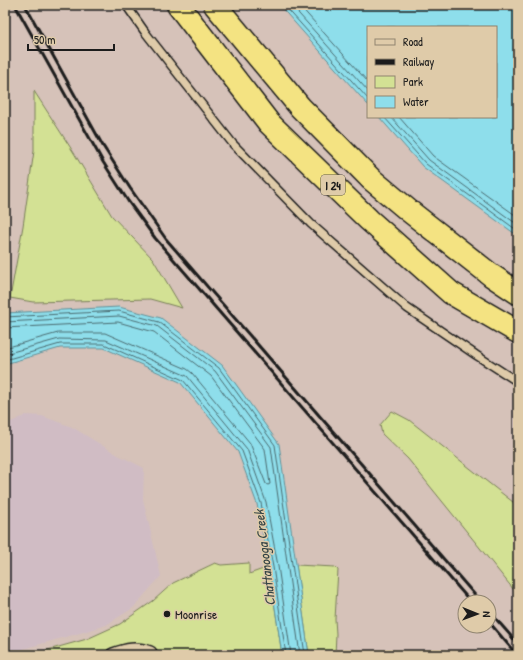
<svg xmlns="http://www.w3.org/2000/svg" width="523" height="660" font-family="'Patrick Hand',sans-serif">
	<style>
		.built { fill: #d0bcc4 }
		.green { fill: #d3e194; stroke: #787e58 }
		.water { fill: #8edeeb; stroke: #609098 }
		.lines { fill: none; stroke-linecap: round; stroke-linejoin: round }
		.shore { stroke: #4a6a6f; stroke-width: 1 }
		.service-casing { stroke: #1c1c1c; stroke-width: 10 }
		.minor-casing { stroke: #1c1c1c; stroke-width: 16 }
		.motorway-casing { stroke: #1c1c1c; stroke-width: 25 }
		.service { stroke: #dfcba9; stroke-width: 7 }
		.minor { stroke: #dfcba9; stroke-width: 13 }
		.motorway { stroke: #f4e382; stroke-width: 22 }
		.rail { stroke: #1c1c1c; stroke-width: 3 }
		.poi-dot { fill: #1c1c1c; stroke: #dfcba9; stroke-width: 1.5 }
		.labels { text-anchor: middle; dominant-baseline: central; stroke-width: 3; stroke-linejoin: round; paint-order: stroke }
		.shield { fill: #dfcba9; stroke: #565046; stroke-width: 1 }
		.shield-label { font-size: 12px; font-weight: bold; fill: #1c1c1c }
		.poi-label { font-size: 13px; fill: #1c1c1c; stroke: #dfcba9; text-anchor: start }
		.water-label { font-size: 14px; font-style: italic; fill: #334345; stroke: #dfcba9 }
	</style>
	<rect width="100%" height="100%" fill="#d6c2b9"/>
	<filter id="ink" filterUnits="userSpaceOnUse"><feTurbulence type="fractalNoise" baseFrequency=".025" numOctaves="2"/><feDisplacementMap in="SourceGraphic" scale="8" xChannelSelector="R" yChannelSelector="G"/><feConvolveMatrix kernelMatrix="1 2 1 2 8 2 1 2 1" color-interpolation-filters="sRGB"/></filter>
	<g filter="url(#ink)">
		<!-- built -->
		<path class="built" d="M26,415l16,1 30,11 46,28 26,13 -1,31 18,77 -28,32 -27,17 -26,8 -61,17 -6,5h-8v-230z"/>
		<!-- green -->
		<path class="green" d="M34,91l40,62 38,63 41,43 29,49 -32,-9 -117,3 -23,-4 13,-72 11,-75z
			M392,411l17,9 109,86v89l-110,-136 -26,-25 -2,-9z
			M215,563l6,2 28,-2v11l20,-7 13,88h-252l57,-16 33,-15 33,-23 20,-18z
			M296,565l39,2 3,3 -3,49 1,15 -1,21h-26z"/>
		<!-- water -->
		<path class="water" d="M279,5h239v231l-95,-69 -44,-50h117v-90h-128v78z
			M119,307l42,11 61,47 57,79 30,211h-27l-13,-88 -12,-63 -19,-52 -58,-70 -76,-34h-44l-55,16v-51z"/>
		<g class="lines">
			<!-- shore -->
			<path class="shore" d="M284,5l84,94
				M291,5l77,86
				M299,5l69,77
				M384,117l42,47 92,67
				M391,117l38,43 89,65
				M399,117l34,39 85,61
				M5,317l114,-6 40,11 60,46 56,77 30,210
				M5,322l114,-6 38,10 58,45 56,76 29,208
				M5,328l113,-6 36,10 57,44 54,73 5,35 -2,1 -2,-1 -16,-41 -58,-70 -5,-4 -82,-36h-47l-53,15
				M5,354l54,-15 47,1 81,36 60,73 19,53 12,64 13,89
				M5,360l55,-16h44l79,36 59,71 19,52 12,64 13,88"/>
			<!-- service casing -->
			<g class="service-casing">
				<path id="service" d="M126,5l19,27 88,112 78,80 96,84 69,47 42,27"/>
			</g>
			<!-- minor casing -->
			<g class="minor-casing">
				<path id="minor" d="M113,655c14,-5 22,-7 37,-2"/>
			</g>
			<!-- motorway casing -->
			<g class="motorway-casing">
				<path id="motorway" d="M178,5l91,118 100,97 82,73 67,39
					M215,5l85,102 71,72 37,31 83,65 27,18"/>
			</g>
			<!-- service -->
			<use href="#service" class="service"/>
			<!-- minor -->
			<use href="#minor" class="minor"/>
			<!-- motorway -->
			<use href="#motorway" class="motorway"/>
			<!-- rail -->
			<path class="rail" d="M15,5l88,157 25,39 27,37 316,364
				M25,5l78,141 27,42 36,51 315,363
				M489,611l29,33
				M489,622l28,33"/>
		</g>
	</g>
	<!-- markers -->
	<circle class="poi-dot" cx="167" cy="614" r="4"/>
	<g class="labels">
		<!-- shield labels -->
		<rect class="shield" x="321" y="175" width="24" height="20" rx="3"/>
		<g class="shield-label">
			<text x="333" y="185">I 24</text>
		</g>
		<!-- poi labels -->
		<g class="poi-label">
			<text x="175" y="614">Moonrise</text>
		</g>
		<!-- water labels -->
		<g class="water-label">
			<text transform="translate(264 558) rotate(-97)">Chattanooga Creek</text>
		</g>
	</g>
	<!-- margin -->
	<rect width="523" height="660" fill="none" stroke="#dfcba9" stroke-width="20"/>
	<rect x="10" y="10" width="503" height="640" fill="none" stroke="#1c1c1c" stroke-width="1.5" filter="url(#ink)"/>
	<!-- legend -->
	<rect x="367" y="26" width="130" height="92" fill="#dfcba9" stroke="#918571"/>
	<rect x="375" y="39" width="20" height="6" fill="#dfcba9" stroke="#918571"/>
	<text x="403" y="46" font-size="12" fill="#1c1c1c">Road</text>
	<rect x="375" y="59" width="20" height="6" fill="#1c1c1c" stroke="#918571"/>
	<text x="403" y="66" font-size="12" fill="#1c1c1c">Railway</text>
	<rect x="375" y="76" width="20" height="12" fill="#d3e194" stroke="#918571"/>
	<text x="403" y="86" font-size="12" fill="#1c1c1c">Park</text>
	<rect x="375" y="96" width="20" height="12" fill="#8edeeb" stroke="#918571"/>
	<text x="403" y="106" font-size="12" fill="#1c1c1c">Water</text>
	<!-- north arrow -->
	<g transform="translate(477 614) rotate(91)"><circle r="19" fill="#dfcba9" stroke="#918571"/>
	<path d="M0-3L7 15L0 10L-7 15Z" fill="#1c1c1c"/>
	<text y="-6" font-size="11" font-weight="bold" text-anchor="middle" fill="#1c1c1c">N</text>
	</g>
	<!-- scale -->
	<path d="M28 44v6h86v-6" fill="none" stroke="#1c1c1c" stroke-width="2"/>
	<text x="34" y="44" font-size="12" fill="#1c1c1c" stroke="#dfcba9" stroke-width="3" paint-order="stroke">50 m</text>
</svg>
